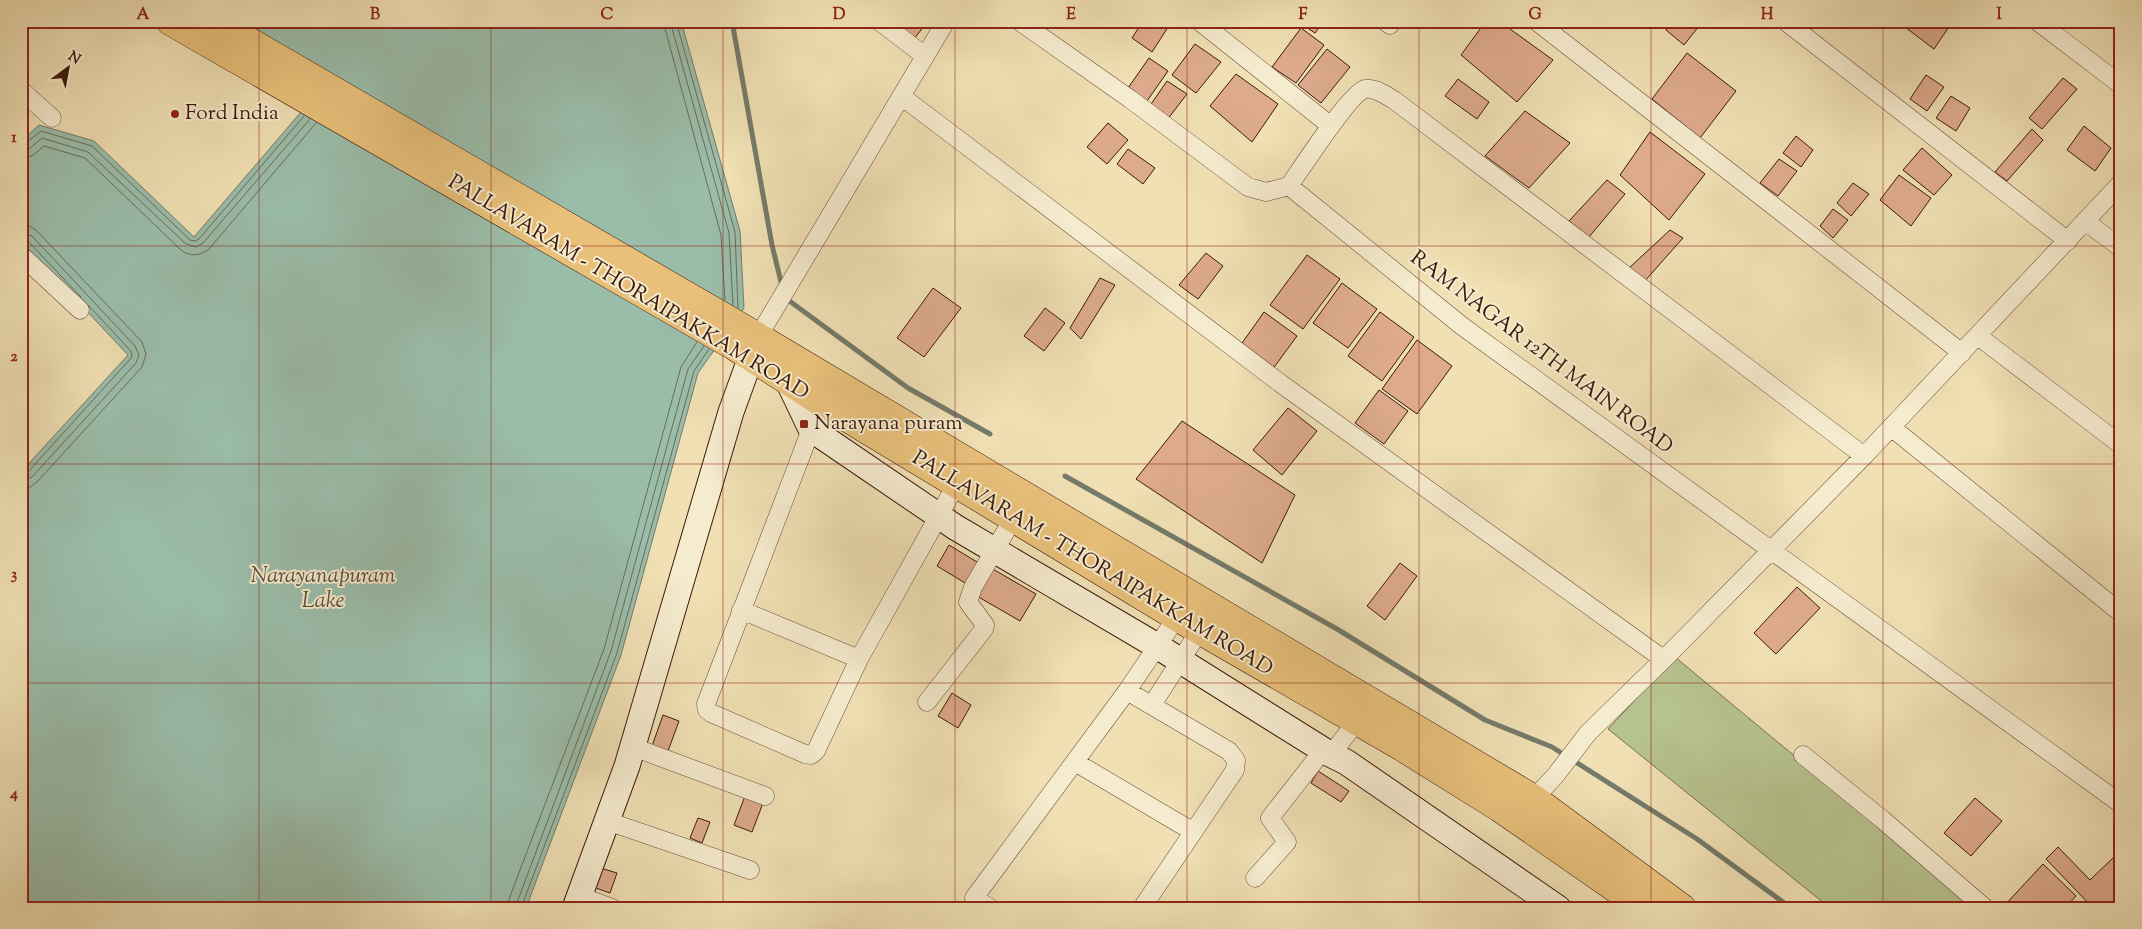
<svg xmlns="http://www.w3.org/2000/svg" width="2142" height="929" font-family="'Sorts Mill Goudy',serif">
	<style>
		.green { fill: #b7c38f; stroke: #7a6e4d }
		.water { fill: #9abdaa; stroke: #747b6a }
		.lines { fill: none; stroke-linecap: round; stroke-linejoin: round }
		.shore { stroke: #6b6b5a; stroke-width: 1 }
		.stream { stroke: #747b6a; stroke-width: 5 }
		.building { fill: #ddaa8d; stroke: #3c190b }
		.street-casing { stroke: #694b35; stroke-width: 19 }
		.secondary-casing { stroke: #3c190b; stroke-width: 27 }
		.primary-casing { stroke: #3c190b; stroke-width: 29 }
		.street { stroke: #f5ebce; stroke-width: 18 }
		.secondary { stroke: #f5ebce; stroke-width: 25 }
		.primary { stroke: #e8c07a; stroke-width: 28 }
		.grid { fill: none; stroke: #8f2418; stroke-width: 1; stroke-opacity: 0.55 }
		.poi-dot { fill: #8f2418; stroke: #f5ebce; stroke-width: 2 }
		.labels { text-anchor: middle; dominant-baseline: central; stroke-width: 4; stroke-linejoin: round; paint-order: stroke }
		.poi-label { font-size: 21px; fill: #3c190b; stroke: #f5ebce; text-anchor: start }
		.street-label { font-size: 21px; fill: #3c190b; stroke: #f5ebce }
		.water-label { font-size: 22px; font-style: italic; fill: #584a3b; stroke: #f5ebce }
		.neatline { fill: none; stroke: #8f2418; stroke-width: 2 }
		.grid-label { font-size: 16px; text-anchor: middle; font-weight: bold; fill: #8f2418 }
	</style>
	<rect width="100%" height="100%" fill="#f0e0b4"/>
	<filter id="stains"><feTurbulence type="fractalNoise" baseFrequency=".004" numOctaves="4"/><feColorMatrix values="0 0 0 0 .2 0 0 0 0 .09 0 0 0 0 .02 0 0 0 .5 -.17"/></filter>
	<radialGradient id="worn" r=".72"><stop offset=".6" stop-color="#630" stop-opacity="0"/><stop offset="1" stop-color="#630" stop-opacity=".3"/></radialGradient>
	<!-- green -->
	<path class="green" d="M1675,657l303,251h-148l-222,-179z"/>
	<!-- water -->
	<path class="water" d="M196,21h485l59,210 4,77 -46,65 -77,282 -95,253h-505v-436l107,-117 -107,-114v-100l18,-16 55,16 100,96 107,-125z"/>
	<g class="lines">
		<!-- shore -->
		<path class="shore" d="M663,21l58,214 4,65
			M670,21l59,212 4,72
			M676,21l59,211 3,76
			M21,144l5,-1 15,-12 51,15 98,94 5,1 4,-2 105,-123
			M21,151l8,-2 13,-11 46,14 98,92 10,3 7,-4 107,-124
			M21,158l11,-2 12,-10 41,12 96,92c9,7 19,6 28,-1l107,-126
			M21,224l9,2 7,5 105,111 4,12 -4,13 -105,115 -7,5 -9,2
			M21,232l11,4 103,110 4,9 -3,8 -104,114 -11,4
			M21,238l6,2 54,57
			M21,475l6,-2 105,-116 -1,-6 -43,-46
			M508,908l1,-9 95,-250 77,-282 16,-25
			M515,908l96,-257 77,-282 16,-23
			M521,908l96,-255 77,-282 15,-22"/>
		<!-- stream -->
		<path class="stream" d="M732,21l40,224 10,41
			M784,297l124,91 82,46
			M1065,476l272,153 148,91 67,27 145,92 94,69"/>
	</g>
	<!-- building -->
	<path class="building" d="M891,21h37l-14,18z
		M1143,21h29l-20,31 -20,-14z
		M1297,21h27l-9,12z
		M1486,21h13l54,39 -36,42 -56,-47z
		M1672,21h31l-19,24 -18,-15z
		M1897,21h56l-19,28z
		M1301,28l23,17 -28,38 -24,-16z
		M1195,44l26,18 -25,31 -24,-18z
		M1327,49l23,18 -29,36 -23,-18z
		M1687,53l49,38 -36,47 -48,-39z
		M1149,58l19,13 -21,30 -19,-13z
		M1236,74l42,30 -26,38 -42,-36z
		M1926,75l18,12 -17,24 -17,-12z
		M2063,78l14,11 -35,40 -13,-11z
		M1458,79l31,23 -12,17 -32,-23z
		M1167,81l20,13 -20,26 -18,-13z
		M1951,96l19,12 -14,23 -20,-13z
		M1525,111l45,32 -41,45 -44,-32z
		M1108,123l20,17 -21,24 -20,-17z
		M2084,126l27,22 -16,23 -28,-21z
		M2032,129l11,11 -36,41 -12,-9z
		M1650,132l55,42 -36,46 -49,-45z
		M1796,136l17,14 -12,17 -18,-14z
		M1922,148l30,27 -18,20 -31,-25z
		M1128,149l27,19 -12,16 -26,-20z
		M1779,159l18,12 -19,25 -18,-13z
		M1899,175l32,23 -20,28 -31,-26z
		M1607,180l18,14 -36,43 -20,-16z
		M1853,183l16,11 -18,22 -14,-13z
		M1833,209l15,11 -15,18 -13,-12z
		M1670,230l13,8 -40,45 -14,-15z
		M1206,253l17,13 -25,33 -19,-14z
		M1307,255l33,24 -37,50 -33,-24z
		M1100,278l15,7 -34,54 -11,-11z
		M1342,283l35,26 -29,39 -35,-25z
		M933,288l28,20 -37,49 -27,-19z
		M1045,308l20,15 -21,28 -20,-15z
		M1264,312l33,24 -25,34 -32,-24z
		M1380,312l34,25 -32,44 -34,-25z
		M1417,340l35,26 -35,48 -35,-25z
		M1379,390l29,21 -24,33 -29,-21z
		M1288,408l29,23 -35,44 -29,-25z
		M1182,421l113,74 -33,68 -126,-84z
		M949,545l33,20 -12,21 -33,-20z
		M1400,563l17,13 -32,44 -18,-14z
		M991,568l45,26 -16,27 -45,-26z
		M1797,587l23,21 -44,46 -22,-21z
		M952,693l19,12 -13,23 -20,-12z
		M663,715l16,6 -11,30 -16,-5z
		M1318,771l31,20 -8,11 -30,-19z
		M745,796l18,7 -11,29 -18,-7z
		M1975,798l27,23 -31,35 -27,-23z
		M698,818l12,4 -8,21 -12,-5z
		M2058,847l32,33 26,-25 5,5v48h-28l-47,-49z
		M2043,864l33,32 -11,12h-59l-2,-2z
		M594,866l23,7 -7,20 -23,-8z"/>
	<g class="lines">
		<!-- street casing -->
		<g class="street-casing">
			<path id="street" d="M879,21l46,35
				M1019,21l111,78 118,88 18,5 23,-6
				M1199,21l132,105
				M1385,21l5,4
				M1536,21l426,332
				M1785,21l283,220
				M2037,21l84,64
				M21,90l31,28
				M901,96l379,287 383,276
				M1289,186l173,140 659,478
				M1289,186c12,-17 61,-93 76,-97 10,-2 20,6 29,11l470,356
				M2085,221l36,27
				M21,255l59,55
				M1978,336l143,109
				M758,337l188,-316
				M815,419l-109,285 1,6 4,3 94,41 6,1 5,-4 43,-92 98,-176
				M1891,427l230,186
				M741,610l118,49
				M1127,691l102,60 7,9 -1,10 -93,138
				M927,702l57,-73 1,-4 -17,-23 5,-15 41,-70
				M1152,705l48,-75
				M633,747l132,49
				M1803,755l80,65 102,88
				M1075,762l117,69
				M1528,805l27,-29 33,-43 80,-78 196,-199 257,-273
				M607,821l143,49
				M1255,878l32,-36 -17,-24 47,-60 17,-7 22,-29
				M579,896l33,12
				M990,908l-16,-10 153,-207 50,-74"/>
		</g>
		<!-- secondary casing -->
		<g class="secondary-casing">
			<path id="secondary" d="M788,381l23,48 144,98 202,119 171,107 18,9 212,146
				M575,908l52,-142 104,-354 20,-55"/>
		</g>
		<!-- primary casing -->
		<g class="primary-casing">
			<path id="primary" d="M170,21l564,325 87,56 356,215 225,130 98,61 144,100
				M214,21l544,316 776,462 148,109"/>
		</g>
		<!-- street -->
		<use href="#street" class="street"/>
		<!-- secondary -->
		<use href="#secondary" class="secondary"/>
		<!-- primary -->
		<use href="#primary" class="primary"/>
	</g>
	<!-- grid -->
	<path class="grid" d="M259,21v887M491,21v887M723,21v887M955,21v887M1187,21v887M1419,21v887M1651,21v887M1883,21v887M21,246h2100M21,464h2100M21,683h2100"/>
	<!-- markers -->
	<g class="poi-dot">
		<circle cx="175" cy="114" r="5"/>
		<rect x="799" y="419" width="10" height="10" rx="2.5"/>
	</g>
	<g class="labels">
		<!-- poi labels -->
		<g class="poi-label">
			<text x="185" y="114">Ford India</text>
			<text x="814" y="424">Narayana puram</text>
		</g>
		<!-- street labels -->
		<g class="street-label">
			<text transform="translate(628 288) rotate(31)">PALLAVARAM - THORAIPAKKAM ROAD</text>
			<text transform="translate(1541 353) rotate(37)">RAM NAGAR 12TH MAIN ROAD</text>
			<text transform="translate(1092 564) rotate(31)">PALLAVARAM - THORAIPAKKAM ROAD</text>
		</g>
		<!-- water labels -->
		<g class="water-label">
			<text x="323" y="577">Narayanapuram<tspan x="323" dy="25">Lake</tspan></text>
		</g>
	</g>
	<!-- margin -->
	<rect width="2142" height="929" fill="none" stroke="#f0e0b4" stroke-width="55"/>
	<!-- north arrow -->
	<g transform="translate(68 68) rotate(32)" stroke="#f5ebce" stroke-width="4" paint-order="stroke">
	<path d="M0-4L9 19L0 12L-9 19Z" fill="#3c190b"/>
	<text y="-8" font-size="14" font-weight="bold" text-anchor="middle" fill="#3c190b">N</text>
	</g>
	<rect x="28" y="28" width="2086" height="874" class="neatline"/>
	<g class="grid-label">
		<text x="143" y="19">A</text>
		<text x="375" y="19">B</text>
		<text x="607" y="19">C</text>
		<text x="839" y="19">D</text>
		<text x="1071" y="19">E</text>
		<text x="1303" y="19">F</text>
		<text x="1535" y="19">G</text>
		<text x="1767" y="19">H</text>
		<text x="1999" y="19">I</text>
		<text x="14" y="142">1</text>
		<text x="14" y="361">2</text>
		<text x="14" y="579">3</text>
		<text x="14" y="798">4</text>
	</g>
	<rect width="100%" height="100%" filter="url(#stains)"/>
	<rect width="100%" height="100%" fill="url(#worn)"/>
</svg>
